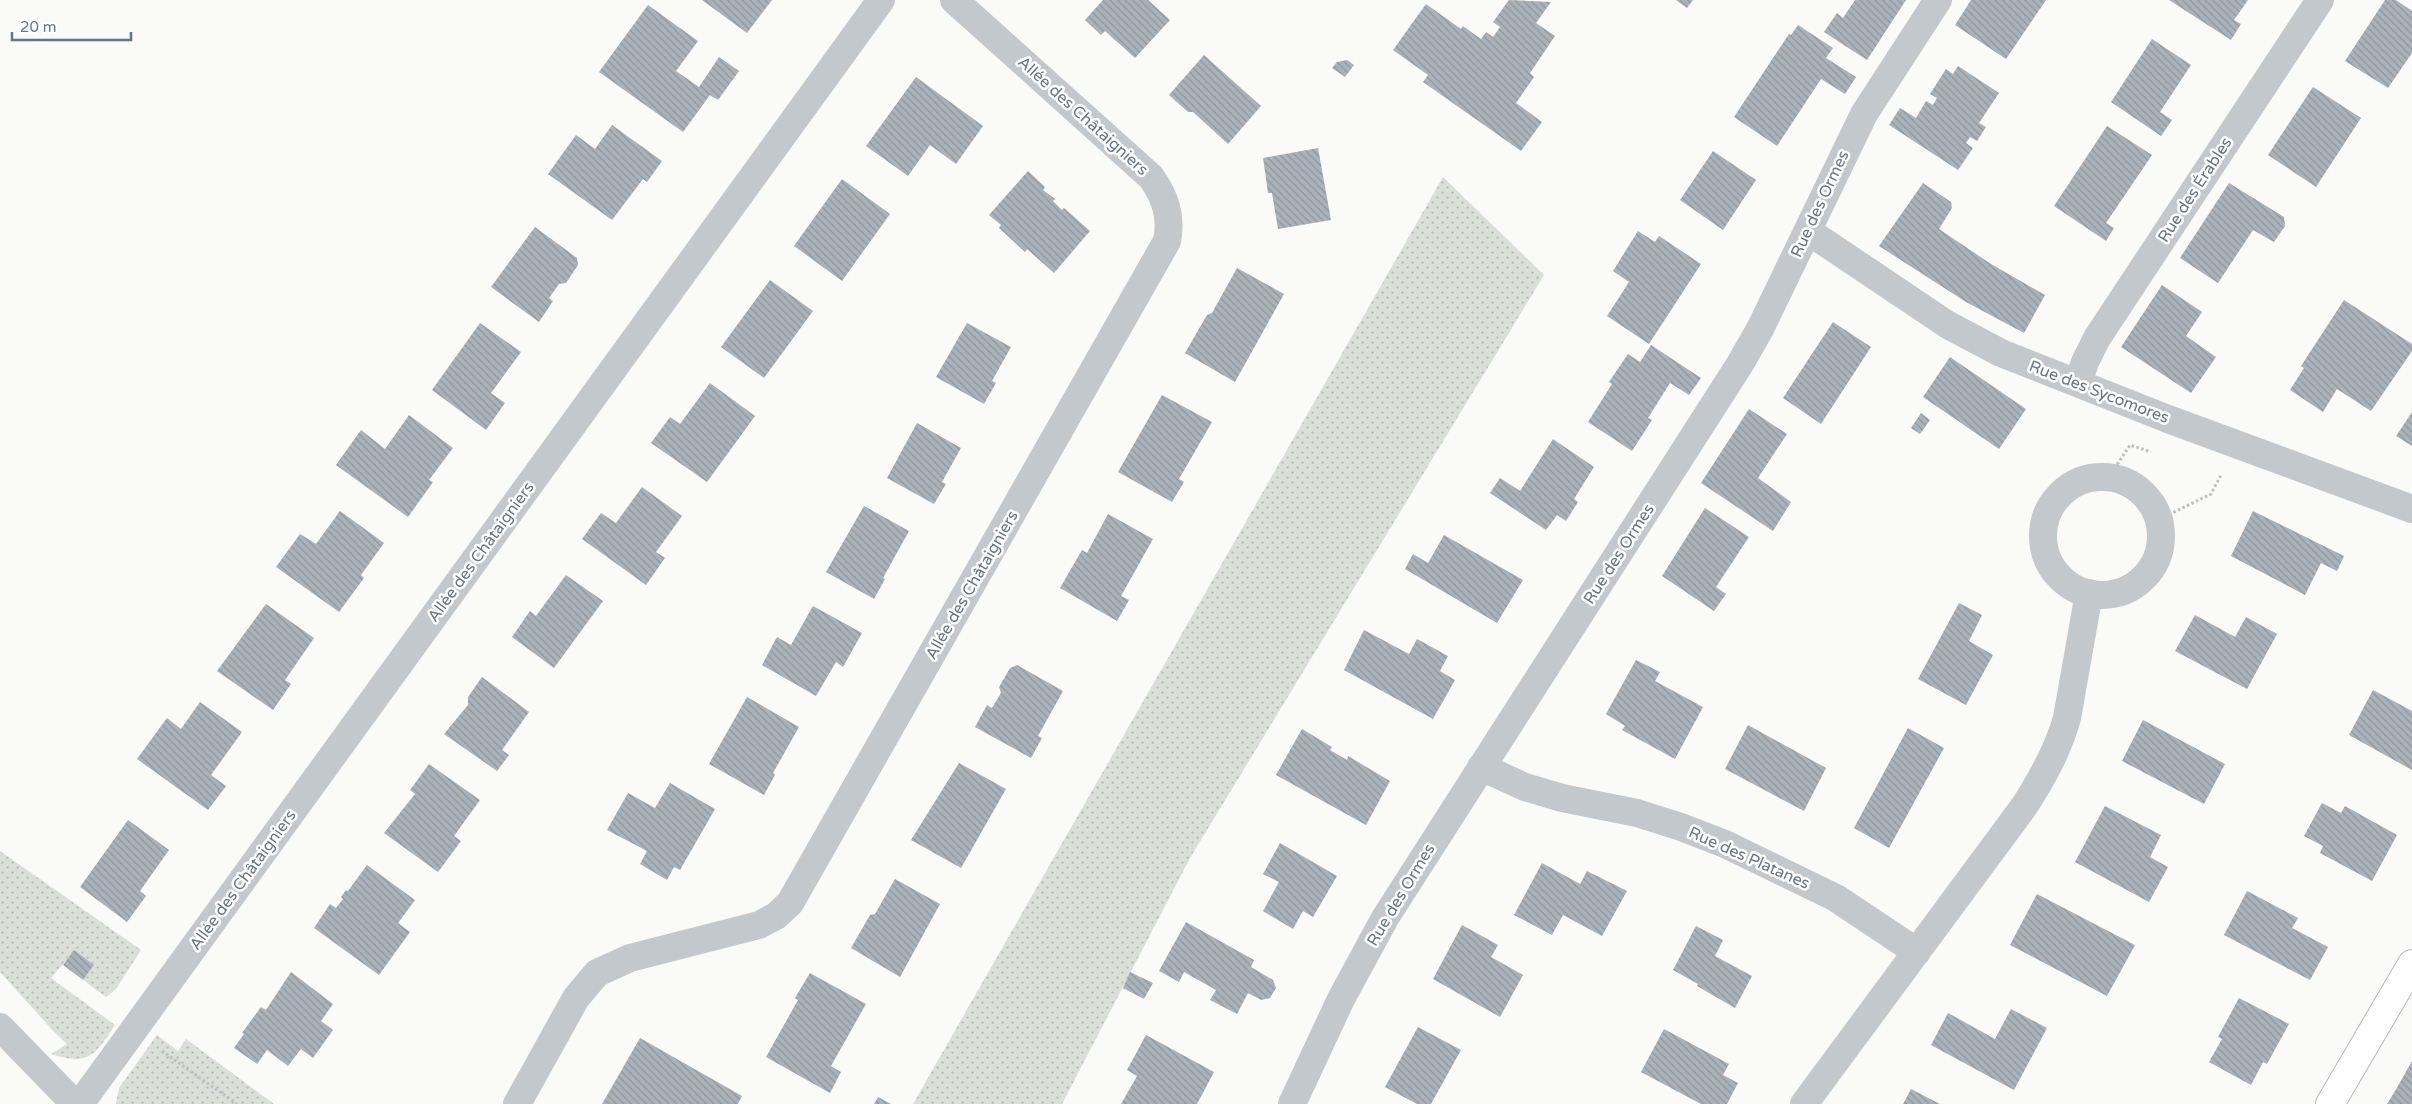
<svg xmlns="http://www.w3.org/2000/svg" width="2412" height="1104" font-family="'Varela Round',sans-serif">
	<style>
		.park { fill: url(#park-dots) }
		.building { fill: url(#building-back-hatch) }
		.lines { fill: none; stroke-linecap: round; stroke-linejoin: round }
		.secondary-casing { stroke: #b3babf; stroke-width: 30 }
		.path { stroke: #bbbfc2; stroke-width: 3; stroke-dasharray: 2.5 2.5; stroke-linecap: butt }
		.minor { stroke: #c3c8cc; stroke-width: 28 }
		.tertiary { stroke: #c3c8cc; stroke-width: 28 }
		.secondary { stroke: #fff; stroke-width: 28 }
		.labels { text-anchor: middle; dominant-baseline: central; stroke-width: 5; stroke-linejoin: round; paint-order: stroke }
		.street-label { font-size: 16px; fill: #657683; stroke: #fff }
	</style>
	<defs>
		<pattern id="park-dots" width="8" height="8" patternUnits="userSpaceOnUse" patternTransform="scale(1.25)"><rect width="8" height="8" fill="#dadfd7"/><path d="M2 2h.1M6 6h.1" fill="none" stroke="#b4b9b4" stroke-width="1.8" stroke-linecap="round"/></pattern>
		<pattern id="building-back-hatch" width="6" height="6" patternUnits="userSpaceOnUse" patternTransform="scale(1.25)"><rect width="6" height="6" fill="#aab3b9"/><path d="M-1 5l2 2M0 0l6 6M5-1l2 2" fill="none" stroke="#8e969c"/></pattern>
	</defs>
	<rect width="100%" height="100%" fill="#fafaf8"/>
	<!-- park -->
	<path class="park" d="M1443,177l101,98 -354,583 -128,246h-149z
		M0,851l141,99 -25,39 -10,8 -23,-17 11,-15 -20,-14 -23,27 64,47c-20,31 -27,41 -64,29l16,-10 -11,-10 -56,-62z
		M157,1035l21,16 8,-12 88,65h-158l3,-16z"/>
	<!-- building -->
	<path class="building" d="M702,0h70l-25,33z
		M1103,0h45l22,20 -35,38 -30,-27 -4,4 -16,-15z
		M1509,0l42,2 -15,21 19,13 -25,37 4,4 -18,26 26,19 -21,29 -98,-69 5,-7 -35,-25 33,-46 35,25 2,-3 18,13 5,-7 7,5 7,-10 -7,-5z
		M1676,0h17l-6,8z
		M1855,0h51l-39,60 -43,-28 13,-19 6,5z
		M1971,0h75l-40,59 -51,-34z
		M2169,0h79l-14,20 7,4 -10,16z
		M2385,0h11l16,11v42l-24,35 -43,-27z
		M648,5l50,36 -22,30 23,16 20,-30 20,14 -21,29 -8,-5 -27,37 -84,-60z
		M1798,25l35,23 -7,10 30,19 -11,17 -24,-15 -44,67 -43,-29 55,-83 2,1z
		M2152,39l39,26 -31,47 12,8 -11,16 -50,-34z
		M1204,55l57,51 -33,38 -35,-32h-5l-19,-17z
		M1347,60l7,5 -9,12 -13,-9 5,-6z
		M1958,66l41,27 -20,30 7,4 -9,14 -7,-4 -4,6 7,5 -15,22 -69,-45 11,-17 16,10 10,-17 7,4 4,-7 -7,-4 16,-25 7,5z
		M916,77l67,49 -27,38 -26,-19 -22,31 -42,-30z
		M2313,87l48,31 -45,69 -48,-32z
		M612,125l50,36 -15,21 -4,-3 -31,41 -64,-46 28,-39 19,14z
		M2107,126l45,29 -46,68 8,5 -8,13 -52,-35z
		M1318,148l13,72 -53,9 -6,-36h-4l-5,-35z
		M1713,151l43,29 -33,50 -43,-30z
		M1028,171l17,16 -2,3 12,9 -2,2 9,9 2,-2 26,23 -36,42 -27,-24 -2,3 -26,-24 2,-3 -12,-10z
		M842,179l48,35 -48,67 -48,-35z
		M1923,183l28,19 1,6 -13,21 52,35 54,31 -21,38 -58,-31 -87,-56z
		M2229,183l55,34 1,9 -11,16 -21,-12 -35,53 -38,-25z
		M535,227l42,31 1,7 -12,18 -7,1 -10,14 4,3 -14,21 -48,-35z
		M1638,231l17,11 4,-6 42,28 -52,80 -42,-28 22,-34 -16,-11z
		M1237,268l47,26 -49,88 -50,-29 22,-38 5,-2z
		M770,280l43,31 -49,67 -43,-31z
		M2162,285l40,27 -16,24 30,21 -25,36 -70,-46z
		M2344,300l68,44v7l-41,60 -34,-22 -14,23 -33,-22 14,-22 -3,-2z
		M1833,322l38,25 -50,77 -38,-26z
		M480,323l41,29 -30,41 14,10 -19,27 -54,-40z
		M967,323l44,24 -19,34 4,2 -12,21 -48,-27z
		M1651,345l50,33 -12,17 -19,-12 -22,35 4,2 -20,31 -44,-29 24,-38 -3,-2 19,-28 12,8z
		M1950,357l76,52 -27,40 -76,-52z
		M710,383l45,33 -48,66 -56,-39 19,-26 10,7z
		M1162,395l50,27 -33,57 5,3 -12,20 -54,-30z
		M1749,409l38,25 -29,44 33,24 -18,29 -72,-48z
		M2412,412v34l-16,-10z
		M1921,413l9,7 -10,14 -9,-6z
		M409,415l44,33 -24,32 4,2 -25,35 -72,-52 25,-35 24,19z
		M917,423l44,25 -19,34 4,2 -12,20 -47,-26z
		M1553,439l41,28 -20,32 4,3 -12,19 -9,-6 -11,15 -56,-37 10,-15 20,13z
		M642,487l40,29 -26,36 9,6 -19,27 -64,-46 19,-26 15,10z
		M864,506l45,25 -26,47 2,1 -11,20 -48,-27z
		M1705,508l44,29 -33,50 10,7 -12,17 -52,-35z
		M340,511l44,32 -23,32 3,3 -25,34 -63,-45 24,-33 16,10z
		M2253,511l91,45 -7,15 -16,-8 -16,32 -74,-39z
		M1108,514l45,25 -32,57 8,4 -12,21 -57,-33 22,-38 5,3z
		M1444,535l79,45 -26,43 -92,-54 8,-15 15,9z
		M566,575l37,26 -49,67 -42,-31 18,-26 6,5z
		M1959,603l23,12 -13,26 24,14 -27,50 -48,-26z
		M266,604l48,34 -29,42 6,4 -18,26 -56,-39z
		M813,606l49,27 -19,34 -7,-5 -20,34 -54,-31 15,-28 14,8z
		M2195,615l40,22 11,-20 31,17 -30,55 -72,-38z
		M1364,630l45,24 8,-15 31,17 -8,15 15,9 -22,39 -89,-49z
		M1636,660l24,12 -5,9 48,26 -28,52 -53,-29 3,-4 -19,-12z
		M1017,665l46,26 -25,45 4,2 -11,20 -56,-31 12,-22 5,3 9,-15 -2,-6 11,-19z
		M482,677l47,35 -27,38 7,5 -12,16 -53,-37 24,-29v-8z
		M2373,690l39,21v59l-63,-35z
		M747,697l52,30 -26,46 2,2 -11,20 -55,-31z
		M200,702l42,30 -31,43 15,11 -18,24 -71,-51 30,-41 14,11z
		M2143,720l82,44 -21,40 -82,-43z
		M1748,725l78,43 -22,43 -79,-42z
		M1908,728l36,20 -55,100 -35,-20z
		M1302,729l30,18 -2,3 17,10 1,-4 42,25 -24,44 -90,-50z
		M959,763l47,26 -45,79 -50,-28z
		M429,764l51,36 -26,36 7,5 -23,31 -54,-39 31,-39 -5,-4z
		M670,783l45,26 -35,61 -6,-3 -7,13 -27,-16 7,-13 -40,-21 21,-37 27,15z
		M2322,803l19,10 4,-7 52,29 -25,46 -52,-28 3,-7 -19,-10z
		M2105,806l56,29 -11,22 18,10 -19,35 -74,-40z
		M128,820l41,30 -29,41 6,5 -19,26 -47,-35z
		M1280,843l57,33 -24,41 -10,-6 -10,18 -30,-18 16,-29 -16,-8z
		M1542,863l38,21 7,-13 40,20 -25,45 -39,-21 -11,20 -38,-20z
		M367,865l48,35 -17,23 12,9 -31,43 -65,-47 16,-24 6,4 7,-9 -2,-2 5,-7 2,1z
		M895,879l45,25 -40,73 -49,-29 19,-33 5,-1z
		M2247,891l51,27 -6,10 36,19 -18,33 -86,-45z
		M2037,894l98,51 -28,51 -97,-51z
		M1186,922l68,38 -3,7 22,13 3,8 -6,10 -9,2 -13,-7 -11,21 -27,-14 6,-10 -32,-18 -5,10 -20,-11z
		M1462,925l36,20 -7,12 32,18 -23,42 -67,-38z
		M1696,926l27,14 -8,16 37,20 -17,32 -38,-22 1,-2 -25,-14z
		M74,950l20,15 -11,15 -20,-15z
		M291,972l42,32 -12,17 12,9 -20,28 -12,-9 -13,17 -21,-16 -10,14 -23,-16 10,-14 -2,-1 19,-26 5,3z
		M1130,972l23,11 -9,16 -21,-11z
		M810,973l56,31 -35,62 10,6 -11,21 -64,-36 32,-57 -3,-2z
		M2239,998l50,26 -22,40 -4,-2 -12,23 -42,-23 13,-23 -4,-2z
		M2011,1009l36,19 -33,62 -83,-45 17,-32 47,26z
		M1418,1027l43,23 -30,54h-14l-32,-17z
		M1664,1029l65,35 -6,11 15,8 -11,21h-26l-60,-32z
		M1146,1035l68,37 -17,32h-76l16,-28 -10,-6z
		M640,1038l102,58 -4,8h-136z
		M2412,1061v43h-25l8,-13z
		M1911,1089l29,15h-37z
		M878,1097l13,7h-17z"/>
	<g class="lines">
		<!-- secondary casing -->
		<g class="secondary-casing">
			<path id="secondary" d="M2330,1104l82,-140"/>
		</g>
		<!-- path -->
		<path class="path" d="M2109,477l21,-32 21,7
			M2160,519l51,-25 10,-19
			M162,1051l75,53"/>
		<!-- minor -->
		<path class="minor" d="M1808,231l140,94 53,28 167,66 244,90
			M2078,383l7,-21 12,-24 223,-338
			M2043 536a59 59 0 1 1 118 0a59 59 0 1 1-118 0Z
			M1481,767l44,20 37,11 75,15 44,14 44,17 111,54 81,54
			M80,1104l801,-1104
			M517,1104l59,-106 21,-25 33,-15 129,-33 17,-9 14,-13 377,-662c5,-25 -2,-44 -16,-64l-197,-177
			M1292,1104l49,-105 44,-81 355,-554 20,-35 104,-215 74,-114
			M1804,1104l221,-299c18,-28 33,-55 42,-87l22,-125"/>
		<!-- tertiary -->
		<path class="tertiary" d="M0,1027l75,77"/>
		<!-- secondary -->
		<use href="#secondary" class="secondary"/>
	</g>
	<g class="labels">
		<!-- street labels -->
		<g class="street-label">
			<text transform="translate(1083 116) rotate(42)">Allée des Châtaigniers</text>
			<text transform="translate(2195 190) rotate(-57)">Rue des Érables</text>
			<text transform="translate(1820 204) rotate(-65)">Rue des Ormes</text>
			<text transform="translate(2099 392) rotate(21)">Rue des Sycomores</text>
			<text transform="translate(481 552) rotate(-54)">Allée des Châtaigniers</text>
			<text transform="translate(1619 554) rotate(-57)">Rue des Ormes</text>
			<text transform="translate(972 585) rotate(-60)">Allée des Châtaigniers</text>
			<text transform="translate(1749 858) rotate(24)">Rue des Platanes</text>
			<text transform="translate(243 880) rotate(-54)">Allée des Châtaigniers</text>
			<text transform="translate(1401 895) rotate(-59)">Rue des Ormes</text>
		</g>
	</g>
	<!-- scale -->
	<path d="M12 32v8h119v-8" fill="none" stroke="#657683" stroke-width="2.5"/>
	<text x="20" y="32" font-size="15" fill="#657683" stroke="#ffffff" stroke-width="4" paint-order="stroke">20 m</text>
</svg>
